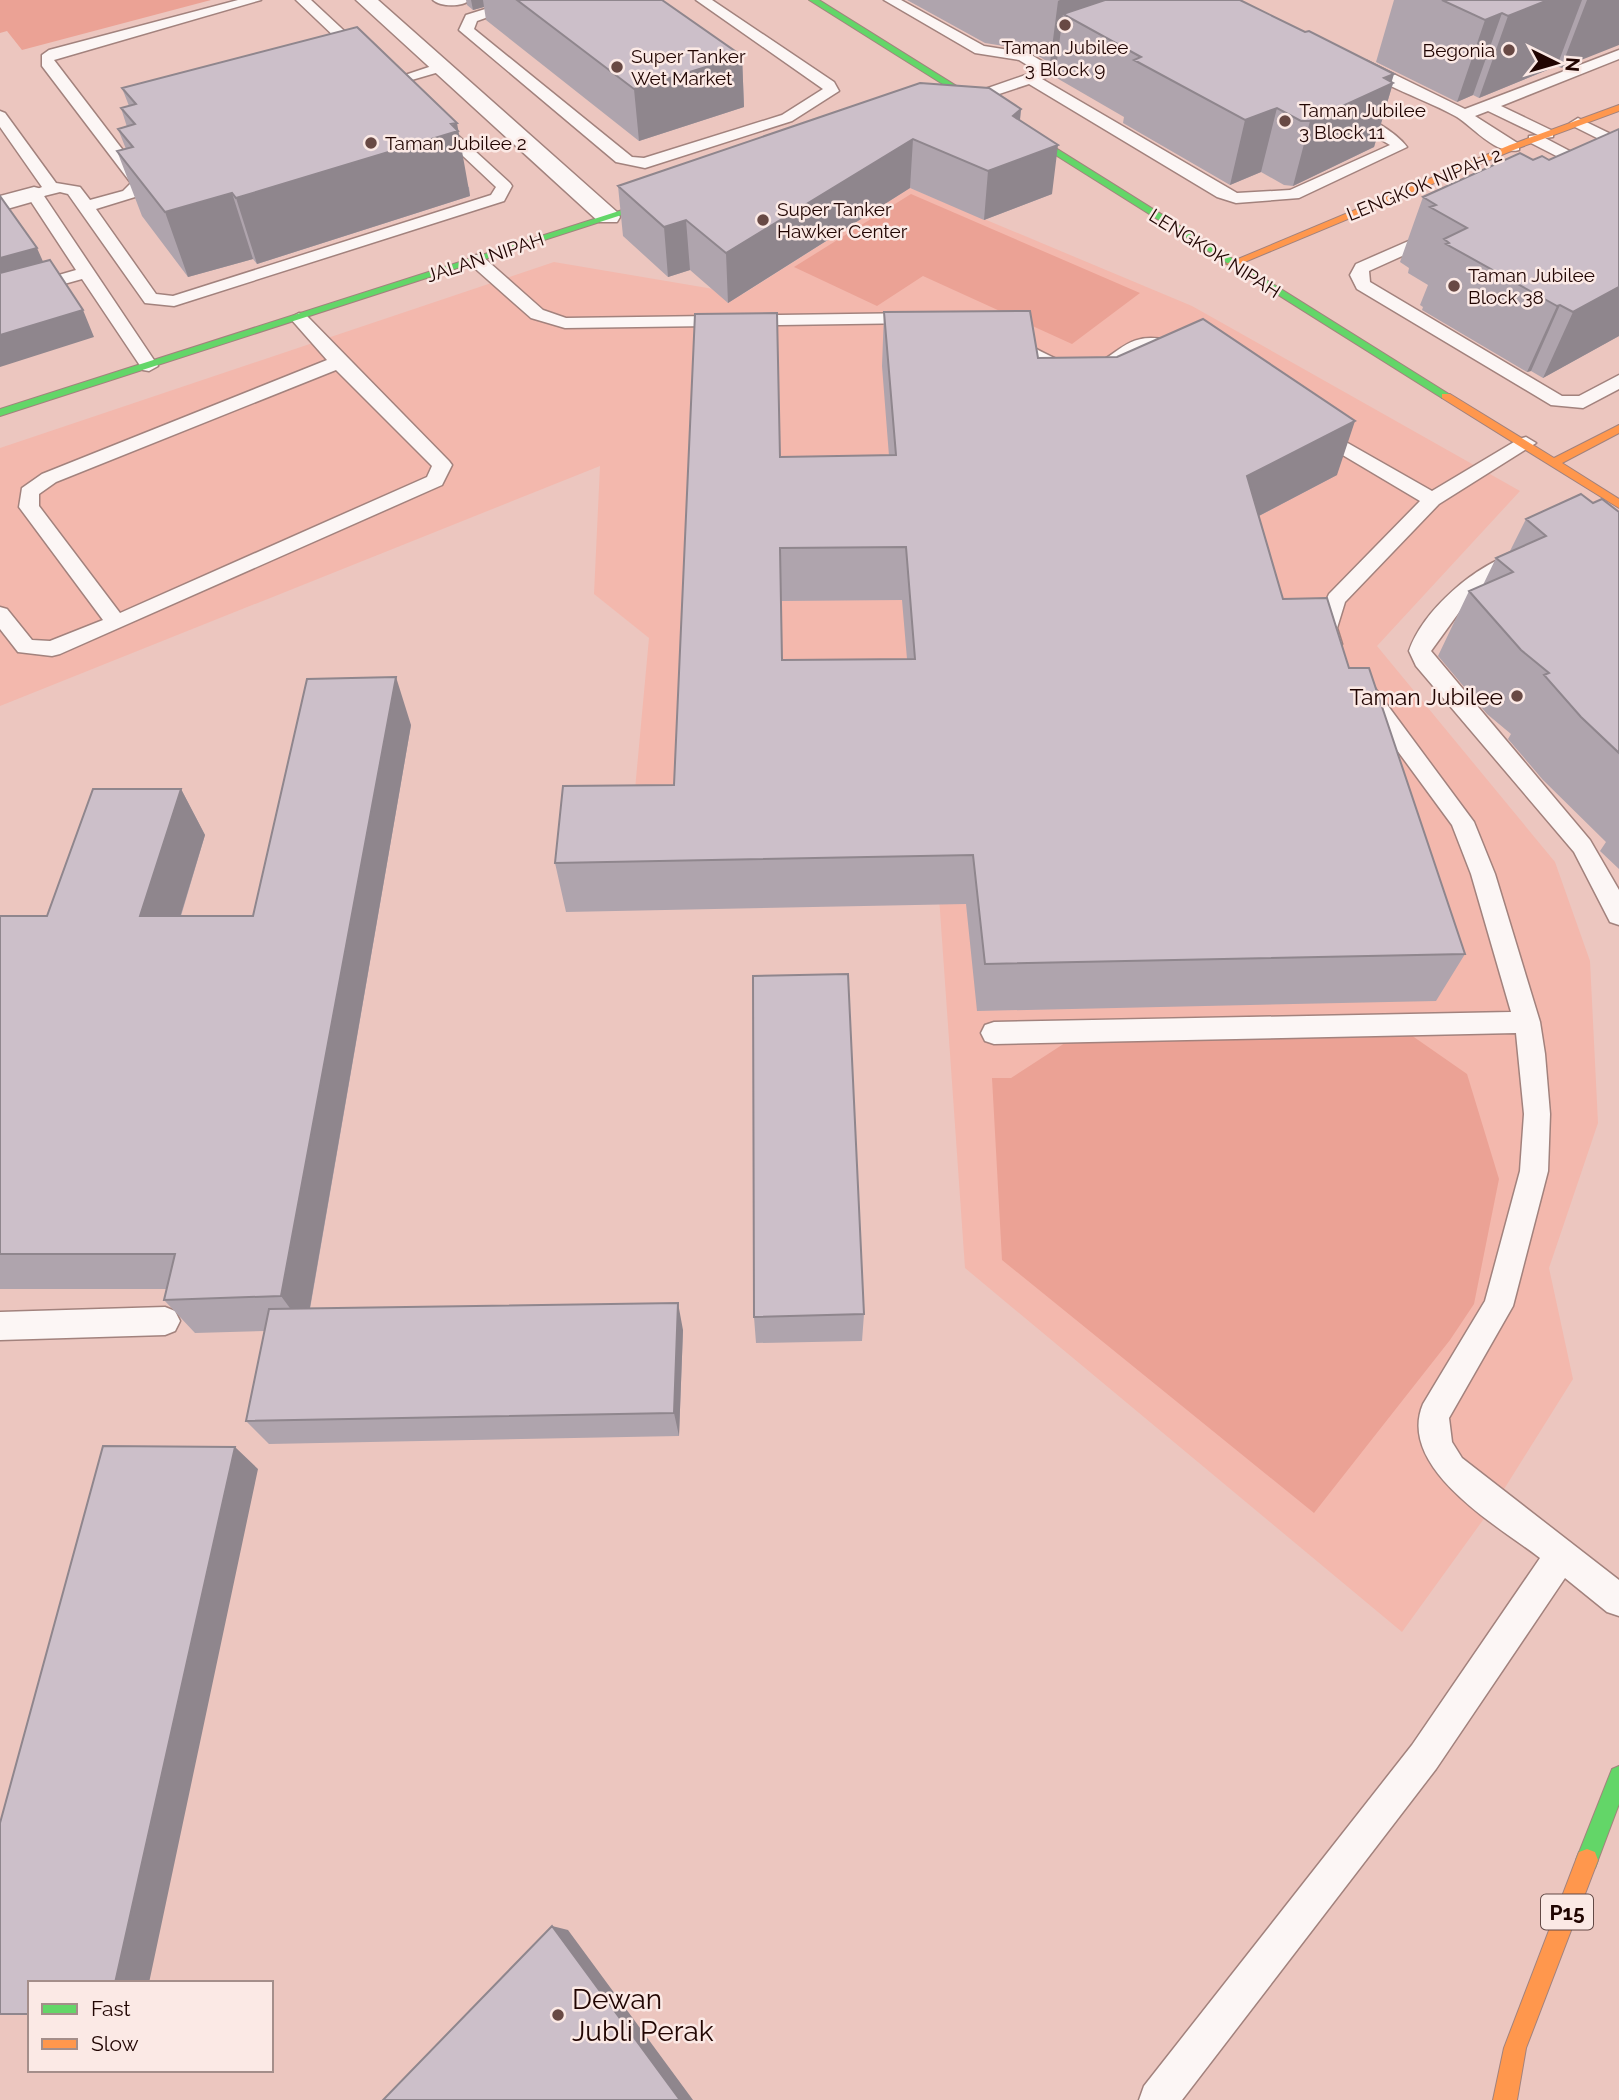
<svg xmlns="http://www.w3.org/2000/svg" width="1619" height="2100" font-family="Raleway,sans-serif">
	<style>
		.built { fill: #f3b8ad }
		.green { fill: #eba295 }
		.lines { fill: none; stroke-linecap: round; stroke-linejoin: round }
		.lane-casing { stroke: #a2827d; stroke-width: 3 }
		.street-casing { stroke: #a2827d; stroke-width: 3 }
		.fast-casing { stroke: #a2827d; stroke-width: 2 }
		.slow-casing { stroke: #a2827d; stroke-width: 2 }
		.lane { fill: #fcf6f5; fill-rule: evenodd }
		.street { fill: #fcf6f5; fill-rule: evenodd }
		.fast { fill: #63d668; fill-rule: evenodd }
		.slow { fill: #ff974d; fill-rule: evenodd }
		.wall { fill: #afa4ad; fill-rule: evenodd }
		.shaded-wall { fill: #8f868d }
		.building { fill: #ccbfc9; stroke: #8f868d; stroke-width: 2; fill-rule: evenodd }
		.poi-dot { fill: #684944; stroke: #fbe9e5; stroke-width: 2.5 }
		.labels { text-anchor: middle; dominant-baseline: central; stroke-width: 5; stroke-linejoin: round; paint-order: stroke }
		.far-poi-label { font-size: 19px; fill: #210502; stroke: #fbe9e5; text-anchor: start }
		.far-street-label { font-size: 19px; fill: #210502; stroke: #fbe9e5 }
		.shield { fill: #fbe9e5; stroke: #624946; stroke-width: 2 }
		.shield-label { font-size: 21px; font-weight: bold; fill: #210502 }
		.poi-label { font-size: 23px; fill: #210502; stroke: #fbe9e5; text-anchor: end }
		.near-poi-label { font-size: 28px; fill: #210502; stroke: #fbe9e5; text-anchor: start }
	</style>
	<rect width="100%" height="100%" fill="#ecc6bf"/>
	<!-- built -->
	<path class="built" d="M910,188l282,118 328,185 -143,155 178,216 35,99 8,162 -49,145 24,111 -77,123 -94,130 -437,-364 -32,-457h-300l16,-173 -55,-44 6,-128 -600,240v-258l554,-186 189,32z"/>
	<!-- green -->
	<path class="green" d="M0,0h211l-189,50 -15,-19 -7,2z
		M911,194l229,99 -68,51 -149,-68 -46,30 -83,-39z
		M1411,1035l56,39 32,105 -25,125 -24,36 -136,173 -312,-253 -10,-182h19l57,-37z"/>
	<g class="lines">
		<!-- lane casing -->
		<g class="lane-casing">
			<path id="lane" d="M238,0h23l-207,60 94,123 -13,14 -39,12 60,85 17,2 318,-101 5,-8 -66,-62v-6h10l70,64 2,3 -8,15 -330,105 -29,-3 -77,-109 -8,-2 -16,4 114,170 -9,5 -6,-1 -61,-91 -82,23v-10l76,-22 -50,-76 16,-7 -42,-60v-16l5,2 51,70 24,4 10,13 33,-9 8,-8 -89,-117v-11l7,-5z
				M296,0h15l57,53v6h-10z
				M433,0h37c-8,7 -29,7 -37,0z
				M514,0h22l-59,21 -3,8 158,128 12,1 138,-43 41,-26 -127,-89h16l122,82 5,9 -47,30 -147,47 -29,-6 -157,-132 7,-15z
				M884,0h17l83,46 44,7 22,13 34,-11h10v6l-52,18 195,114 53,-3 100,-45 -46,-27v-6c15,-4 54,22 63,35l-108,51 -63,5 -19,-6 -188,-113 -54,18h-10v-6l72,-25 -18,-11 -44,-7z
				M1619,50v9l-118,47 52,25v6l-8,1 74,39v11l-90,-46v-6l9,-1 -50,-24 -13,5 44,28v6c-22,6 -45,-22 -62,-33 -25,-15 -85,-35 -102,-53l7,-4 5,1 98,48z
				M441,63l7,4 -2,3 -55,16 -7,-4z
				M1578,118l41,20v11l-46,-23 -3,-3z
				M1436,229l8,5 -2,4 -73,33 1,11 192,114h17l40,-21v14l-36,19 -32,-3 -194,-116 -7,-14 6,-11z
				M476,255l6,1 61,54 23,8 353,-5 9,5 -9,5 -354,5 -34,-10 -61,-54 -3,-4z
				M299,313l6,1 144,147 3,4 -10,20 -382,169 -8,2 -34,-4 -18,-23v-22l7,2 25,31 18,1 53,-21 -84,-113 3,-19 20,-14 285,-114 -37,-42zM336,370l96,96 -5,11 -307,136 -81,-107v-12l17,-12z
				M1006,336c25,6 50,29 76,29 34,1 38,-36 85,-25 9,2 22,8 28,15l-9,5c-12,-3 -23,-12 -36,-13 -20,0 -38,30 -69,29 -28,-1 -57,-20 -81,-31l-3,-4z
				M1316,425l116,66 87,-52 7,-2 10,6 -97,61 -94,98 -8,26 5,16 -3,5h-16l-7,-16 3,-17 10,-22 91,-93 -111,-66 -3,-4 3,-4z
				M1517,553l7,2 3,5 -3,5 -51,28 -42,58 159,189 29,50v35l-9,-3 -36,-70 -158,-186 -7,-15c14,-41 67,-87 108,-98z
				M1366,684l8,3 100,135 21,52 45,148 5,32 5,60 -2,57 -35,135 -64,112 3,24 10,16 157,122v36l-12,-4 -42,-34 -129,191 -254,331h-43l5,-14 268,-341 128,-187c-42,-32 -144,-90 -117,-154l62,-103 35,-130 4,-57 -8,-81 -522,11 -9,-3 -4,-8 4,-8 9,-3 517,-10 -40,-138 -19,-49 -94,-128 -3,-5 3,-5z
				M165,1307l10,4 5,10 -5,10 -10,4 -165,5v-28z"/>
		</g>
		<!-- street casing -->
		<g class="street-casing">
			<path id="street" d="M356,0h22l239,212 3,5 -3,5h-18z
				M34,187l8,2 4,5 -4,5 -42,12v-15z"/>
		</g>
		<!-- fast casing -->
		<g class="fast-casing">
			<path id="fast" d="M809,0h10l633,396 -10,2z
				M666,196l8,2 -674,218v-7z
				M1619,1766v38l-24,64 -8,3 -8,-3 -3,-8 36,-91z"/>
		</g>
		<!-- slow casing -->
		<g class="slow-casing">
			<path id="slow" d="M1619,105v6l-103,38 -281,117 -9,-2 284,-119z
				M1442,394h8l104,64 65,-33v8l-57,30 57,36v9l-177,-110z
				M1587,1849l8,3 3,8 -72,188 -9,52h-24l11,-52 75,-196z"/>
		</g>
		<!-- lane -->
		<use href="#lane" class="lane"/>
		<!-- street -->
		<use href="#street" class="street"/>
		<!-- fast -->
		<use href="#fast" class="fast"/>
		<!-- slow -->
		<use href="#slow" class="slow"/>
	</g>
	<!-- wall -->
	<path class="wall" d="M466,0h196l80,56 2,51 -105,34 -153,-121 -2,-13 -11,3 -6,-5z
		M907,0h333l153,83 -19,64 -81,39 -9,-1 -23,-13 -31,13 -107,-62 1,-6 -69,-40 2,-16 -7,2 -22,-13 -43,-7z
		M1394,0h225l-58,68 -4,-2 -78,32 -6,-3 -16,7 -81,-40z
		M122,88l347,99 1,9 -213,68 -4,-5 -65,18 -46,-61 -25,-65 9,-2 -8,-20 9,-2 -6,-19 8,-2z
		M1021,109l-1,11 32,74 -68,26 -74,-32 -182,115 -38,-33 -22,7 -45,-41 -5,-50z
		M1520,153l99,183 -76,42 -12,-7 -4,1 -105,-62 1,-3 -3,-2 8,-20 -20,-12 1,-5 -9,-6 23,-65z
		M884,312l154,46 299,117 -78,41 24,83 66,69 116,286 -29,47 -459,10 -11,-107 -400,8 -11,-49 119,-78 106,-328 109,-1 -7,-90zM902,600l5,59 -125,1 -1,-59z
		M1593,503l26,9v357l-19,-18 6,-9 -63,-62 -35,-41 3,-5 -24,-20 -49,-58 31,-65 14,-6 13,-27 14,-7 16,-32z
		M411,725l-101,584 373,21 -4,106 -410,8 -23,-23 19,-90 -70,2 -31,-33 3,-11h-167v-373h47l134,-127 24,46 -24,81h72z
		M864,1314l-2,27 -106,2 -2,-26z"/>
	<!-- shaded-wall -->
	<path class="shaded-wall" d="M471,0h12l1,7 -11,3z
		M1060,0h98l-95,14 -6,47 -7,2 8,-62z
		M1548,0h34l-25,66 -78,32 29,-82z
		M1587,0h32v45l-58,23z
		M1502,13l-29,82 -16,7 28,-82z
		M742,56l2,51 -105,34 -5,-52z
		M1394,74l-3,10 2,-1 -19,64 -81,39 17,-65 74,-43z
		M1277,108l-16,64 -31,13 15,-65z
		M1021,109l-5,49 42,-13 -6,49 -68,26 4,-49 25,-55z
		M457,123l13,73 -213,68 -21,-66z
		M913,139l-3,49 -182,115 -2,-50z
		M232,193l21,66 -65,18 -23,-65z
		M686,220l4,50 -22,7 -4,-50z
		M37,248l12,27 -49,14v-31z
		M1619,287v49l-76,42 30,-66z
		M1560,305l-29,66 -4,1 30,-66z
		M83,310l11,27 -94,30v-32z
		M1355,421l-18,54 -105,55 15,-54z
		M396,677l15,48 -105,605 -25,-34z
		M181,789l24,46 -38,125 -27,-44z
		M678,1303l5,27 -4,106 -5,-23z
		M235,1447l23,22 -109,514h-34z
		M552,1926l16,4 125,170h-13z"/>
	<!-- building -->
	<path class="building" d="M517,0h145l80,56 -108,33z
		M1105,0h135l65,32 4,-1 85,43 -10,4 9,5 -83,38h-9l-24,-13 -32,12 -111,-60 7,-3 -78,-43z
		M1442,0h106l-40,16 -6,-3 -17,7z
		M357,27l100,96 -6,1 7,7 -222,67 -4,-5 -67,19 -48,-61 16,-4 -15,-18 17,-5 -14,-16 15,-4 -14,-16z
		M920,83l69,5 32,21 -8,7 45,29 -70,26 -75,-32 -187,114 -40,-33 -22,7 -46,-41z
		M1619,129v158l-46,25 -13,-7 -3,1 -111,-62 3,-1 -5,-4 23,-11 -37,-21 6,-2 -13,-8 97,-44 13,7 9,-4 7,4z
		M0,196l37,52 -37,10z
		M50,260l33,50 -83,25v-62z
		M1030,311l8,47 79,-1 86,-38 152,102 -108,55 36,123 44,-1 22,70h20l96,286 -480,10 -12,-109 -418,8 8,-77 111,-1 21,-471 82,-1 3,144 116,-2 -12,-143zM906,547l9,112 -133,1 -2,-112z
		M1581,494l12,9 9,-4 17,13v241l-38,-36 -37,-42 5,-2 -28,-23 -52,-59 44,-19 -17,-14 50,-22 -20,-17z
		M396,677l-115,619 -117,4 11,-46h-175v-338h47l46,-127h88l-41,127h113l54,-237z
		M848,974l16,340 -110,3 -1,-341z
		M678,1303l-4,110 -428,8 23,-112z
		M103,1446l132,1 -120,536h-85v31h-30v-191z
		M552,1926l128,174h-297z"/>
	<!-- markers -->
	<g class="poi-dot">
		<circle cx="1065" cy="25" r="7"/>
		<circle cx="1509" cy="50" r="7"/>
		<circle cx="617" cy="67" r="7"/>
		<circle cx="1285" cy="121" r="7"/>
		<circle cx="371" cy="143" r="7"/>
		<circle cx="763" cy="220" r="7"/>
		<circle cx="1454" cy="286" r="7"/>
		<circle cx="1517" cy="696" r="7"/>
		<circle cx="558" cy="2015" r="7"/>
	</g>
	<g class="labels">
		<!-- far-poi labels -->
		<g class="far-poi-label">
			<text x="1065" y="47" text-anchor="middle">Taman Jubilee<tspan x="1065" dy="22">3 Block 9</tspan></text>
			<text x="1495" y="50" text-anchor="end">Begonia</text>
			<text x="631" y="56">Super Tanker<tspan x="631" dy="22">Wet Market</tspan></text>
			<text x="1299" y="110">Taman Jubilee<tspan x="1299" dy="22">3 Block 11</tspan></text>
			<text x="385" y="143">Taman Jubilee 2</text>
			<text x="777" y="209">Super Tanker<tspan x="777" dy="22">Hawker Center</tspan></text>
			<text x="1468" y="275">Taman Jubilee<tspan x="1468" dy="22">Block 38</tspan></text>
		</g>
		<!-- far-street labels -->
		<g class="far-street-label">
			<text transform="translate(1424 184) rotate(-22)">LENGKOK NIPAH 2</text>
			<text transform="translate(1215 253) rotate(32)">LENGKOK NIPAH</text>
			<text transform="translate(485 257) rotate(-18)">JALAN NIPAH</text>
		</g>
		<!-- shield labels -->
		<rect class="shield" x="1541" y="1894.5" width="52" height="35" rx="5"/>
		<g class="shield-label">
			<text x="1567" y="1912">P15</text>
		</g>
		<!-- poi labels -->
		<g class="poi-label">
			<text x="1503" y="696">Taman Jubilee</text>
		</g>
		<!-- near-poi labels -->
		<g class="near-poi-label">
			<text x="572" y="1999">Dewan<tspan x="572" dy="32">Jubli Perak</tspan></text>
		</g>
	</g>
	<!-- legend -->
	<rect x="28" y="1981" width="245" height="91" fill="#fbe9e5" stroke="#a48e8a" stroke-width="2"/>
	<rect x="42" y="2004" width="35" height="10" fill="#63d668" stroke="#a48e8a" stroke-width="2"/>
	<text x="91" y="2016" font-size="21" fill="#210502">Fast</text>
	<rect x="42" y="2039" width="35" height="10" fill="#ff974d" stroke="#a48e8a" stroke-width="2"/>
	<text x="91" y="2051" font-size="21" fill="#210502">Slow</text>
	<!-- north arrow -->
	<g transform="translate(1556 63) rotate(95)" stroke="#fbe9e5" stroke-width="5" paint-order="stroke">
	<path d="M0-5L12 26L0 18L-12 26Z" fill="#210502"/>
	<text y="-10" font-size="19" font-weight="bold" text-anchor="middle" fill="#210502">N</text>
	</g>
</svg>
